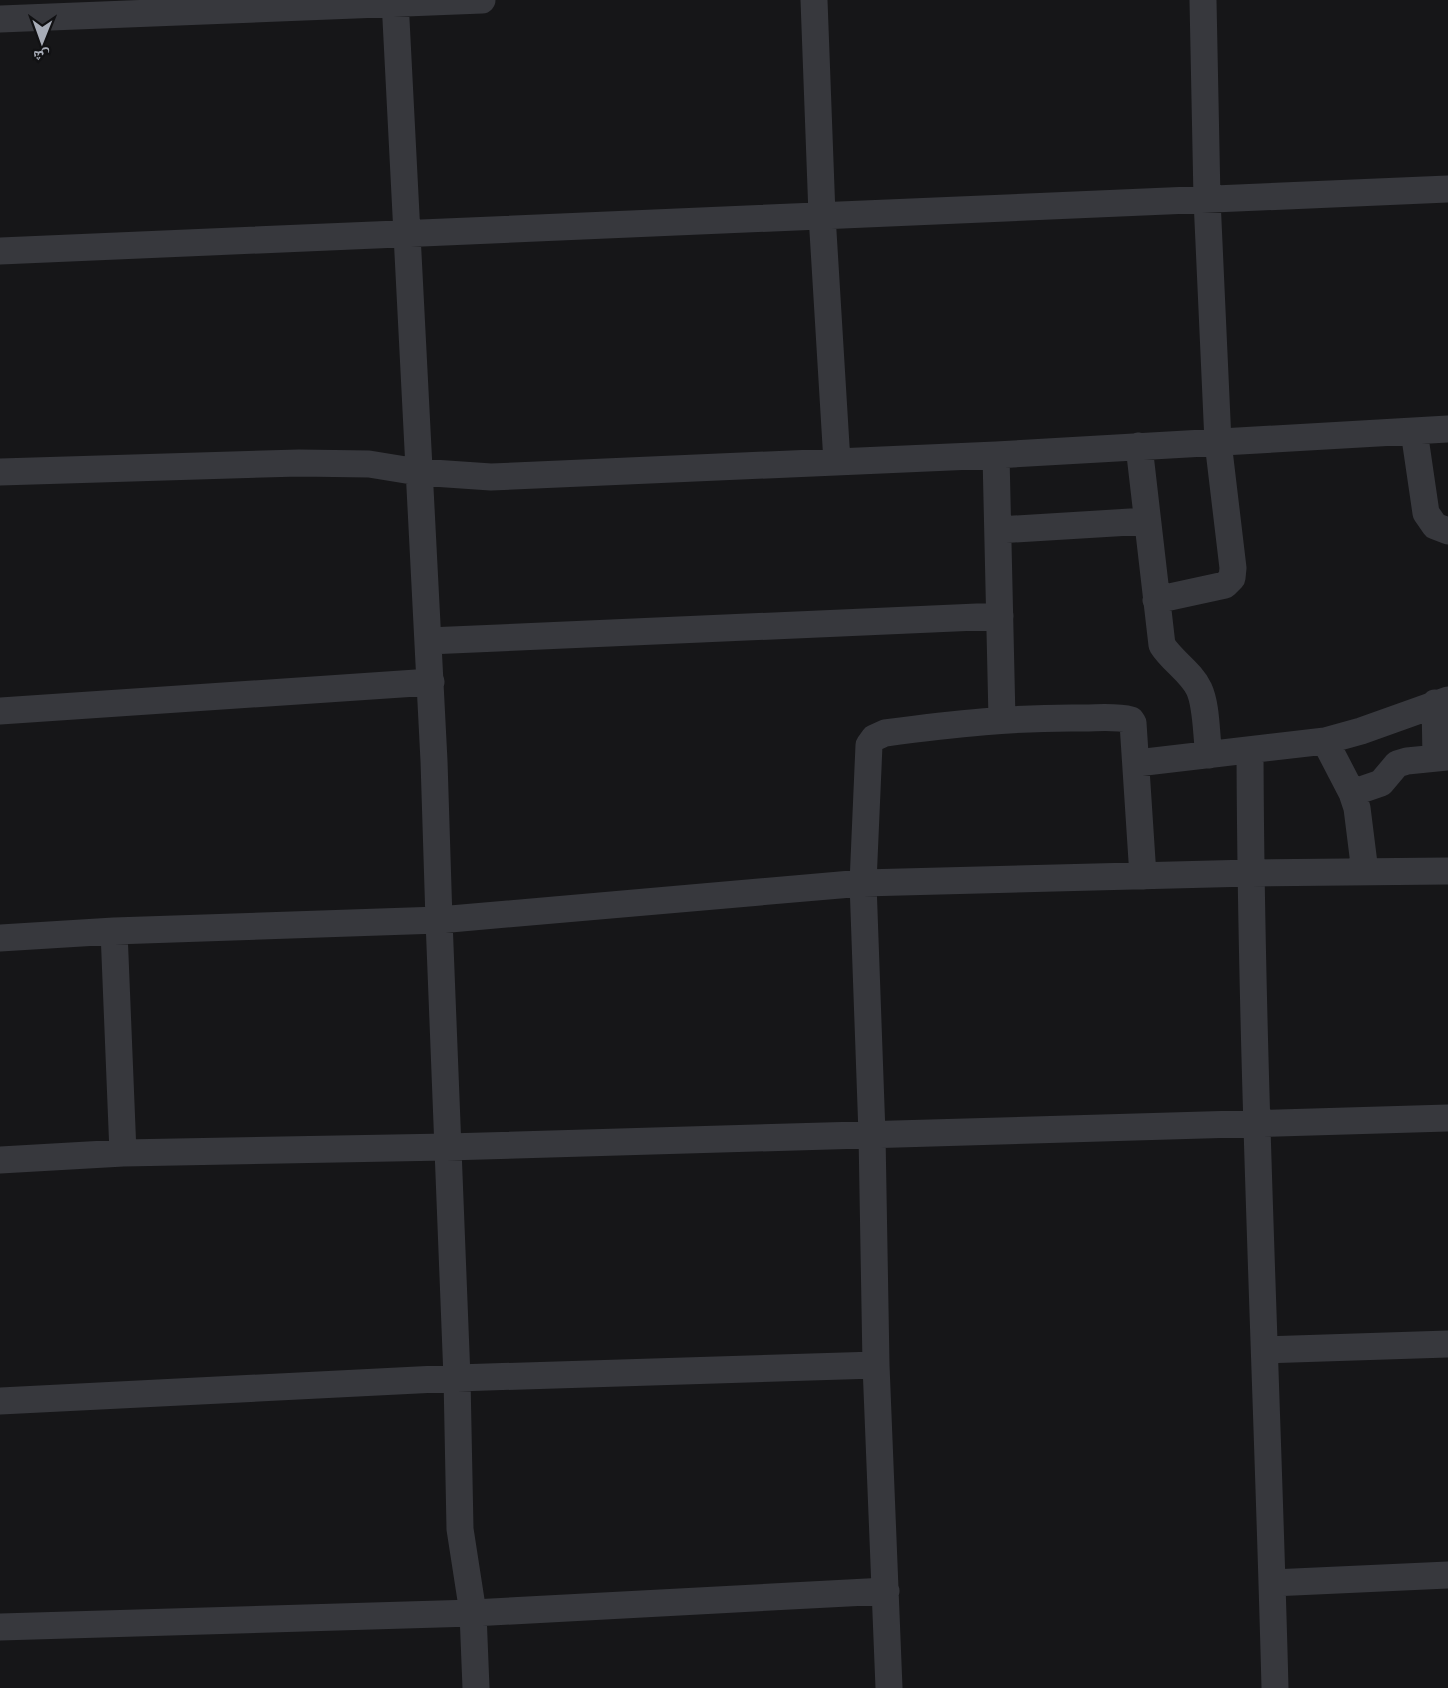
<svg xmlns="http://www.w3.org/2000/svg" width="1448" height="1688" font-family="Cabin,'Noto Naskh Arabic',sans-serif">
	<style>
		.lines { fill: none; stroke-linecap: round; stroke-linejoin: round }
		.minor { stroke: #37383d; stroke-width: 27 }
	</style>
	<rect width="100%" height="100%" fill="#161618"/>
	<g class="lines">
		<!-- minor -->
		<path class="minor" d="M395,0l39,761 5,159 18,458 3,151 13,84 3,75
			M814,0l8,215 15,247
			M0,19l482,-19
			M0,251l1448,-62
			M1414,431l12,82 9,13 13,5
			M1139,446l23,199c10,16 29,27 37,44 8,17 7,47 10,66
			M996,455l6,264
			M0,472l299,-9 70,1 49,8 73,5 505,-22 452,-26
			M998,530l149,-9
			M1156,600l69,-15 7,-7 1,-10 -15,-126 -11,-243 -4,-199
			M428,641l572,-25
			M1435,703l1,55
			M0,711l431,-29
			M1325,741l27,52 5,15 8,64
			M1250,751c1,312 17,625 25,937
			M1137,763l188,-22 36,-10 87,-31
			M1352,793l29,-10 16,-19 10,-3 41,-4
			M114,931l9,222
			M0,938l114,-7 325,-11 424,-37 388,-10 197,-2
			M0,1160l123,-7 324,-6 1001,-29
			M1265,1350l183,-6
			M0,1401l457,-23 419,-13
			M1272,1583l176,-8
			M0,1627l473,-14 413,-22
			M889,1688l-13,-323 -4,-231 -9,-251 6,-138 5,-7 11,-5c67,-9 132,-16 199,-15 15,0 32,-2 47,2l2,3 10,153"/>
	</g>
	<!-- north arrow -->
	<g transform="translate(42 42) rotate(181)" stroke="#111113" stroke-width="4.5" paint-order="stroke">
	<path d="M0-4.5L10 22L0 15L-10 22Z" fill="#a8adb8"/>
	<text y="-9" font-size="16" font-weight="bold" text-anchor="middle" fill="#a8adb8">ش</text>
	</g>
</svg>
